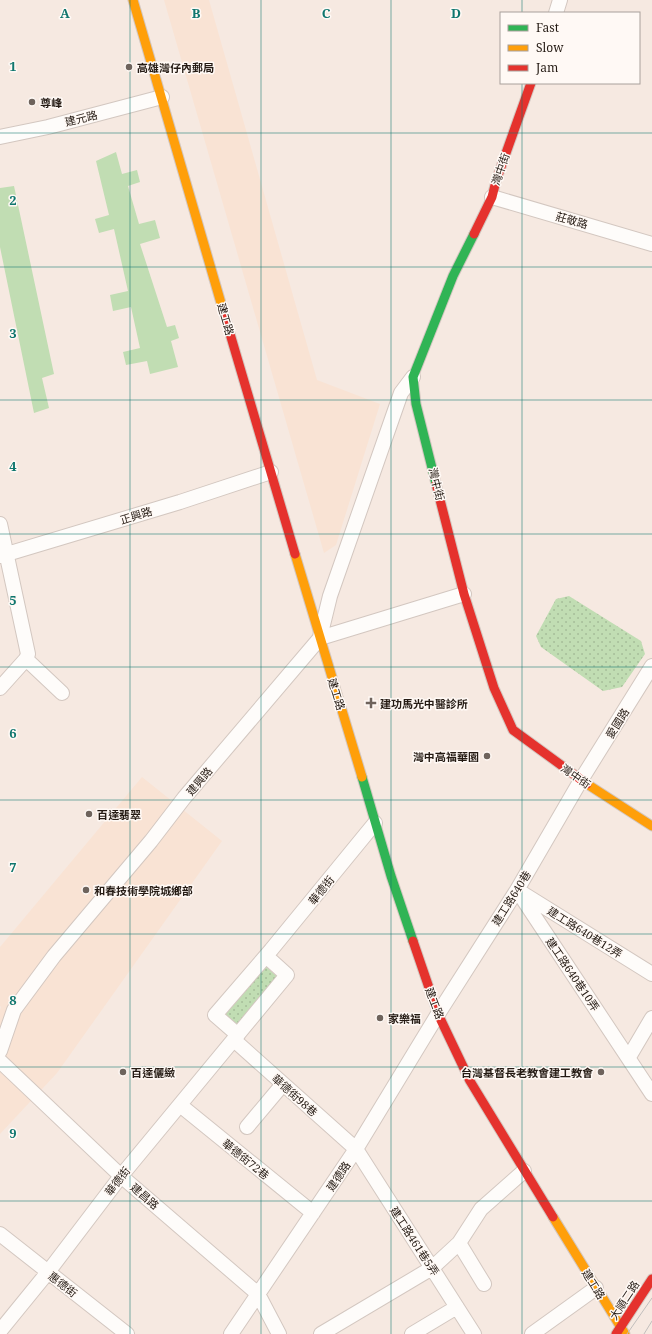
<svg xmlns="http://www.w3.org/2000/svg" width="652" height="1334" font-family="'Noto Serif','Noto Sans TC',serif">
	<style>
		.built { fill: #f9e3d4 }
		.grass { fill: #c1ddb3 }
		.park { fill: url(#park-dots) }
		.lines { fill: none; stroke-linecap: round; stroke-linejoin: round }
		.street-casing { stroke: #d3c7c0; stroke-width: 16 }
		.fast-casing { stroke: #d3c7c0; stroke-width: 11 }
		.slow-casing { stroke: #d3c7c0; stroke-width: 11 }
		.jam-casing { stroke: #d3c7c0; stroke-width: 11 }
		.street { stroke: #fefcfa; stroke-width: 14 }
		.fast { stroke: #30b455; stroke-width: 9 }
		.slow { stroke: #ff9f0a; stroke-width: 9 }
		.jam { stroke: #e5322d; stroke-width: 9 }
		.tram { stroke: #c1bebc; stroke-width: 1 }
		.grid { fill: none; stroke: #0f766e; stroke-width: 1; stroke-opacity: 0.55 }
		.poi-dot { fill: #6e635c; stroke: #fff9f5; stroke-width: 1.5 }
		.labels { text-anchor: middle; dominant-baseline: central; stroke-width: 3; stroke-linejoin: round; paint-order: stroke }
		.poi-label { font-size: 11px; font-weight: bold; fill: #251b14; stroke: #fff9f5; text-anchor: start }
		.street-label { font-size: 11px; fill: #251b14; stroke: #fff9f5 }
		.grid-label { font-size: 13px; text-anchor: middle; font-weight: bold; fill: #0f766e; stroke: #fff9f5; stroke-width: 3; stroke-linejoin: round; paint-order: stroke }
	</style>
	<defs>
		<pattern id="park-dots" width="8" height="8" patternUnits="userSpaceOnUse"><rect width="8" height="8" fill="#c1ddb3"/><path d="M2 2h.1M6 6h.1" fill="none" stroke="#a6bd99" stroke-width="1.8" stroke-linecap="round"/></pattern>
	</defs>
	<rect width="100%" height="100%" fill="#f6e9e1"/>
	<!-- built -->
	<path class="built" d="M164,0h45l108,380 63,24 -44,141 -12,8z
		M142,777l80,64 -165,232 -57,61v-124l1,-3 -1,-1v-59z"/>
	<!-- grass -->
	<path class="grass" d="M116,152l6,22 15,-4 3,12 -12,4 11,38 16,-4 5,18 -20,6 27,83 8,-2 4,13 -8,3 7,26 -28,7 -3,-13 -21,4 -3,-13 17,-4 -9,-41 -18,4 -3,-16 18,-4 -14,-62 -15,4 -4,-14 14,-4 -13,-54z
		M14,186l40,188 -12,4 7,30 -15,5 -34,-166v-59z"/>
	<!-- park -->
	<path class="park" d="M569,596l72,45 4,13 -23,33 -19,4 -62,-44 -5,-11 20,-37z
		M264,965l15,13 -42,51 -15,-13z"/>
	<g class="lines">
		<!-- street casing -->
		<g class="street-casing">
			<path id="street" d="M556,13l4,-13
				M0,137l48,-10 114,-30
				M492,197l160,47
				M0,524l28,130 -2,5 -26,29
				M0,556l180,-54 91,-30
				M320,637l10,-41 71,-203 12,-16
				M26,659l36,34
				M517,890l135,204
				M522,893l130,81
				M238,1035l-23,-20 56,-65 104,-127
				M234,1040l122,109 118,185
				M0,1051l14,-41 40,-54 97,-115 33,-43 136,-160 144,-44
				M629,1057l23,-39
				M0,1061l121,115 137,118 21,40
				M180,1105l133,108
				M247,1127l36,-43
				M0,1234l127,100
				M459,1243l25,41
				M0,1331l48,-59 73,-96 166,-201 -21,-19
				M231,1334l125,-185 82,-135 79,-124 64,-110 71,-114
				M321,1334l111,-66 27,-25 22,-34 43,-38
				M412,1334l45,-27
				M532,1334l64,-46"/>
		</g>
		<!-- fast casing -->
		<g class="fast-casing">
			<path id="fast" d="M436,484l-20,-80 -3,-27 40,-101 21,-42
				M362,777l29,99 22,65"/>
		</g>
		<!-- slow casing -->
		<g class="slow-casing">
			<path id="slow" d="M133,0l90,310
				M295,554l67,223
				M587,784l65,42
				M553,1217l72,117"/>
		</g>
		<!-- jam casing -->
		<g class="jam-casing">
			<path id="jam" d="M474,234l18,-37 4,-16 35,-98
				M223,310l72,244
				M436,484l28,110 30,94 19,42 74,54
				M413,941l25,73 32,67 83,136
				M616,1334l36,-55"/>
		</g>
		<!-- street -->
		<use href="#street" class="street"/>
		<!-- fast -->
		<use href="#fast" class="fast"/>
		<!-- slow -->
		<use href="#slow" class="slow"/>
		<!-- jam -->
		<use href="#jam" class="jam"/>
		<!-- tram -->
		<path class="tram" d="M627,1334l25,-36
			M644,1334l8,-13"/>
	</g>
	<!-- grid -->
	<path class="grid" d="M130,0v1334M261,0v1334M391,0v1334M522,0v13M522,83v1251M0,133h652M0,267h652M0,400h652M0,534h652M0,667h652M0,800h652M0,934h652M0,1067h652M0,1201h652"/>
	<!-- markers -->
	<g class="poi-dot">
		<circle cx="129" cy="67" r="4"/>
		<circle cx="32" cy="102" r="4"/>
		<path d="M369 697h4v4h4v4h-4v4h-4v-4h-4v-4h4z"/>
		<circle cx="487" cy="756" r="4"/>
		<circle cx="89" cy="814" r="4"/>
		<circle cx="86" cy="890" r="4"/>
		<circle cx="380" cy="1018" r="4"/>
		<circle cx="123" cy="1072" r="4"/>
		<circle cx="601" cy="1072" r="4"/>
	</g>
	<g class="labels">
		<!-- poi labels -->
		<g class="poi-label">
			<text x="137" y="67">高雄灣仔內郵局</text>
			<text x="40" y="102">尊峰</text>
			<text x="380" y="703">建功馬光中醫診所</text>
			<text x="479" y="756" text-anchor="end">灣中高福華園</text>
			<text x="97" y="814">百達翡翠</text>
			<text x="94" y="890">和春技術學院城鄉部</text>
			<text x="388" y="1018">家樂福</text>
			<text x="131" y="1072">百達儷緻</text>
			<text x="593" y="1072" text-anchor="end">台灣基督長老教會建工教會</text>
		</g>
		<!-- street labels -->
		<g class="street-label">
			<text transform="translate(81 118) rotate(-14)">建元路</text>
			<text transform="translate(500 169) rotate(-71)">灣中街</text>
			<text transform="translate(572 220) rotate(16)">莊敬路</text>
			<text transform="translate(226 319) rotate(74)">建工路</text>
			<text transform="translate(437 484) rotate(76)">灣中街</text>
			<text transform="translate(136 515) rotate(-17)">正興路</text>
			<text transform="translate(337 694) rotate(73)">建工路</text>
			<text transform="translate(617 723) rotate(-58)">愛國路</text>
			<text transform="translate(576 776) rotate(35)">灣中街</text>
			<text transform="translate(199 781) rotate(-50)">建興路</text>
			<text transform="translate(321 890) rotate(-51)">華德街</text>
			<text transform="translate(511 898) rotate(-58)">建工路640巷</text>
			<text transform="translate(585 932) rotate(32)">建工路640巷12弄</text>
			<text transform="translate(573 974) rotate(56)">建工路640巷10弄</text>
			<text transform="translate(435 1003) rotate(69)">建工路</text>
			<text transform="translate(295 1095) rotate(42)">華德街98巷</text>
			<text transform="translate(246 1159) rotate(39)">華德街72巷</text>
			<text transform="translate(338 1176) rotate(-56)">建德路</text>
			<text transform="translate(117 1181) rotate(-52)">華德街</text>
			<text transform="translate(145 1196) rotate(41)">建昌路</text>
			<text transform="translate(415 1241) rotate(57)">建工路461巷5弄</text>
			<text transform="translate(63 1284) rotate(38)">惠德街</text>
			<text transform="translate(594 1284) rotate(58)">建工路</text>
			<text transform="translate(624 1300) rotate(-57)">大順二路</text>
		</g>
	</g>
	<g class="grid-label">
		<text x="65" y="18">A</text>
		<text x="196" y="18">B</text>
		<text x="326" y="18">C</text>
		<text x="456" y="18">D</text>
		<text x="13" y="71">1</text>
		<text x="13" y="205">2</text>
		<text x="13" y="338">3</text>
		<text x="13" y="471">4</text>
		<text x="13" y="605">5</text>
		<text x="13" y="738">6</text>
		<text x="13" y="872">7</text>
		<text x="13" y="1005">8</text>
		<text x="13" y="1138">9</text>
	</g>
	<!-- legend -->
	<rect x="500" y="12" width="140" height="72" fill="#fff9f5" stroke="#a8a09b"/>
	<rect x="508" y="25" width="20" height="6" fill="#30b455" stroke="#a8a09b"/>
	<text x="536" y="32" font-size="12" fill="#251b14">Fast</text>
	<rect x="508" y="45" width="20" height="6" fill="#ff9f0a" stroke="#a8a09b"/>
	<text x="536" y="52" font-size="12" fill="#251b14">Slow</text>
	<rect x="508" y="65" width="20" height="6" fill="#e5322d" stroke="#a8a09b"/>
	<text x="536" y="72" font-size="12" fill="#251b14">Jam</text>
</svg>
